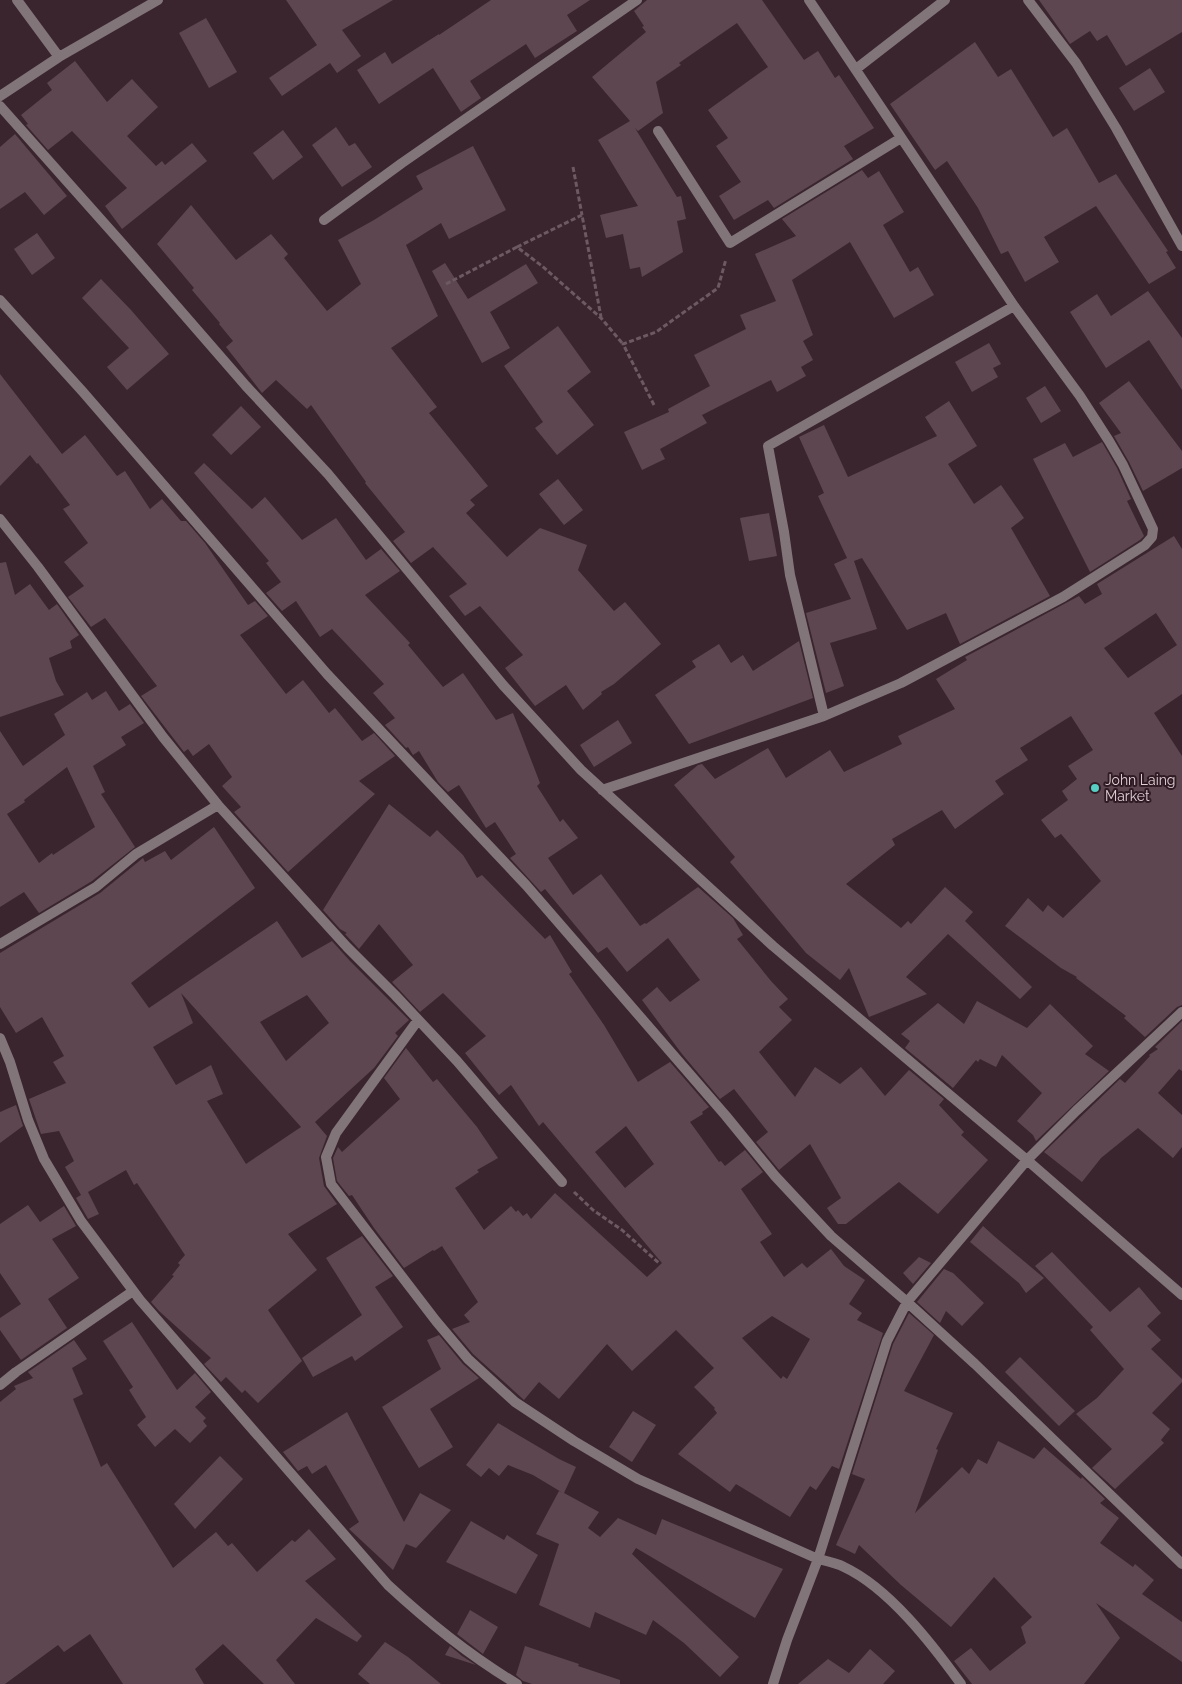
<svg xmlns="http://www.w3.org/2000/svg" width="1182" height="1684" font-family="Raleway,sans-serif">
	<style>
		.building { fill: #5d464f; fill-rule: evenodd }
		.lines { fill: none; stroke-linecap: round; stroke-linejoin: round }
		.path { stroke: #6c5961; stroke-width: 3; stroke-dasharray: 5 2.5; stroke-linecap: butt }
		.minor { stroke: #81757a; stroke-width: 10 }
		.poi-dot { fill: #57cec2; stroke: #301b24; stroke-width: 2 }
		.labels { text-anchor: middle; dominant-baseline: central; stroke-width: 4; stroke-linejoin: round; paint-order: stroke }
		.poi-label { font-size: 14px; fill: #dfd1d6; stroke: #301b24; text-anchor: start }
	</style>
	<rect width="100%" height="100%" fill="#3a252e"/>
	<!-- building -->
	<path class="building" d="M286,0h107l-51,30 19,26 -24,17 -7,-10 -48,33 -13,-18 48,-33z
		M491,0h99l-23,15 10,16 -42,27 -9,-14 -56,37 11,17 -20,14 -28,-44 -54,36 -22,-34 28,-18 7,12 47,-30v1z
		M647,0h115l42,60 14,-9 17,27 4,-3 35,53 -30,18 9,13 -79,49 -6,-8 -34,20 -15,-24 22,-14 -25,-36 12,-8 -20,-28 60,-43 -31,-44 -58,40 2,2 -25,17 7,31 -25,18 -3,-3 42,69 4,-1 5,23 -9,2 6,31 -41,25 -2,-10 -10,2 -7,-35 -17,4 -6,-23 38,-9 -40,-66 32,-19 -38,-44 54,-45 -4,-5 2,-1 -10,-15z
		M1039,0h143v32l-56,34 -19,-31 -10,6 -7,-10 -20,13z
		M206,18l31,54 -28,16 -30,-55z
		M975,42l23,35 13,-8 42,68 14,-9 32,55 17,-9 52,77 -2,1 10,16 -27,16 -53,-78 -52,31 15,25 -34,20 -17,-31 -7,3 -23,-46 -31,-47 -12,9 -45,-66z
		M75,61l32,41 25,-23 26,28 -31,29 29,30 6,-5 3,4 27,-22 15,18 -85,68 -17,-23 22,-18 -55,-57 -24,19 -22,-25 2,-1 -7,-9 31,-25 -5,-7z
		M1150,68l15,24 -31,19 -15,-23z
		M336,127l13,19 6,-3 17,24 -30,20 -30,-42z
		M283,130l20,27 -30,23 -20,-27z
		M15,134l52,62 -23,19 -19,-23 -25,17v-62z
		M473,146l33,64 -57,29 -8,-16 -35,22 32,71 -47,32 46,59 -8,6 59,73 -18,14 5,5 -9,8 41,44 33,-29 47,17 -9,25 36,41 11,-9 36,42 -47,40 -13,8 1,2 -19,16 -17,-25 -31,21 -30,-38 18,-13 -43,-49 -15,10 -16,-20 18,-12 -34,-37 -22,16 -18,-22 12,-9 -40,-49 1,-1 -55,-77 -4,4 -31,-29 -14,13 -36,-46 7,-6 -14,-17 1,-1 -28,-33 2,-2 -37,-44 34,-39 45,55 35,-26 17,20 -4,4 43,53 34,-27 -23,-44 36,-20 49,-31 -7,-13z
		M862,170l6,8 11,-7 25,41 -21,13 27,47 8,-5 16,28 -40,23 -44,-76 -58,38 21,55 -10,6 10,19 -12,7 5,9 -29,16 -6,-12 -69,35 5,8 -47,26 5,10 -23,11 -18,-38 45,-20 -1,-3 42,-23 -16,-31 52,-26 -6,-14 36,-14 -21,-47 41,-18 -14,-17z
		M37,233l18,25 -23,17 -18,-26z
		M445,263l23,36 58,-35 12,19 -48,29 20,36 -28,15 -50,-92z
		M101,279l30,31 38,44 -42,36 -20,-23 22,-19 -47,-50z
		M1148,291l34,47v52l-33,-50 -43,28 -36,-56 27,-18 14,22z
		M558,326l33,46 -24,19 27,34 -37,30 -22,-27 8,-6 -39,-56z
		M989,343l12,21 -8,4 5,9 -26,15 -17,-30z
		M0,374l62,80 23,-19 32,41 8,-5 25,38 12,-10 19,22h5l19,22 43,62 7,-4 13,15 -28,19 46,59 17,-14 26,33 6,-5 27,33 12,-8 21,23 -36,25 16,13 -87,78 -54,-60 7,-5 -19,-21 10,-9 -23,-33 -16,12 -5,-7 -4,3 -43,-56 16,-10 -52,-68 -14,9 -23,-30 16,-11 -20,-24 24,-19 -25,-34 7,-4 -32,-42 -1,1 -7,-9 -30,31z
		M1129,381l53,70v17l-39,23 -14,-29 -15,-26 7,-3 -22,-30z
		M1045,386l16,25 -20,12 -15,-25z
		M949,401l28,45 -29,18 26,40 27,-19 23,33 -13,10 39,68 -90,48 -14,-31 -39,17 -45,-72 -8,3 23,68 -47,14 14,43 -18,7 -20,-80 45,-14 -17,-35 13,-6 -29,-62 6,-3 -25,-56 25,-12 24,52 89,-41 -12,-19z
		M241,406l20,21 -30,28 -19,-20z
		M1102,442l15,26 14,31 -4,2 17,35 -4,4 -50,32 -57,-113 32,-16 8,14z
		M204,463l48,46 13,-12 37,43 34,-22 30,42 15,-11 19,22 -35,24 45,48 -2,2 35,42 20,-14 33,47 17,-7 27,70 -3,3 23,36 3,-3 15,19 -30,20 25,37 28,-21 39,52 5,-3 1,1 52,-37 35,31 10,17 -6,4 34,42 17,18 -9,8 13,13 -33,32 36,45 20,-30 25,17 21,-17 24,29 24,-26 35,29 -5,6 25,27 -3,3 27,25 -50,54 -39,-32 -53,42h-8l-11,-16 14,-10 -31,-54 -31,26 -23,-28 12,-10 -34,-43 -14,10 -38,-45 -40,-54 15,-13 13,15 30,-22 -32,-42 -41,34 -20,-25 -9,6 -53,-64 -4,3 -31,-34 6,-4 -21,-32 -9,6 -27,-43 -11,7 -10,-10 -19,-31 -6,4 -5,-8 -2,1 -21,-23 10,-7 -22,-25 11,-9 -52,-55 -12,8 -24,-36 -14,10 -16,-18 15,-11 -15,-19 3,-2 -75,-88z
		M558,479l25,31 -19,15 -25,-31z
		M769,513l8,43 -28,5 -9,-43z
		M1174,536l8,13v145l-28,19 28,43v249l-5,2 -32,30 -21,-19 2,-2 -50,-38 1,-1 -16,-9 -56,-42 23,-28 15,14 5,-7 15,13 38,-37 -40,-47 -6,4 -14,-18 27,-20 -6,-9 15,-12 -9,-13 25,-16 -22,-34 -51,32 8,12 -33,21 9,13 -49,35 -13,-19 -50,29 3,6 -49,39 55,44 7,-7 3,3 34,-37 28,25 -8,9 67,66 -12,12 -72,-65 -42,43 21,17 -58,23 -20,-49 -9,12 -34,-27 -76,-91 5,-5 -61,-72 24,-20 4,-1 13,15 53,-31 18,30 44,-28 14,22 58,-28 -4,-8 57,-27 -19,-30 31,-19 -2,-3 114,-61 6,8 17,-10 -5,-10zM1156,613l21,32 -49,33 -24,-30z
		M6,562l9,33 15,-11 19,26 8,-6 22,31 -9,6 2,7 -23,10 7,23 8,14 -64,22v-154z
		M799,641l14,57 -124,46 -34,-49 41,-28 -4,-6 27,-17 12,19 12,-8 10,16z
		M106,691l13,20 11,-7 14,19 -23,14 5,8 -33,21 12,26 -4,2 34,53 -43,34 -53,32 -15,-21 -24,15v-176l23,35 42,-31 -11,-21 33,-22 5,8zM67,767l28,60 -42,28 -1,-2 -13,10 -32,-49 18,-12 -1,-2z
		M618,720l14,23 -38,24 -14,-22z
		M389,804l41,33 7,-7 26,25 14,23 5,-3 63,64 5,-4 22,37 -3,2 35,51 34,57 32,-20 39,45 -7,5 1,2 -13,8 29,40 2,-1 4,5 20,-16 18,22 -22,17 31,45 -12,8 24,35 18,-14 5,5 24,-19 13,17 21,14 -16,24 13,9 -5,7 26,13 -44,136 -7,-3 -16,24 -6,-4 -20,31 -54,-33 -6,8 -52,-38 39,-41 -3,-4 1,-1 -21,-21 20,-19 -38,-38 -44,41 -25,-27 -48,55 -20,-17 -15,18 -51,-46 -21,-25 18,-7 -6,-7 14,-13 -36,-56 -8,5 -1,-1 -29,18 -30,-40 -22,-33 -3,1 -12,-15 -4,-23 5,-11 4,5 58,-53 -16,-21 22,-30 27,34 4,-3 40,48 21,31 -21,12 2,2 -24,16 29,42 27,-24 5,6 2,-2 5,6 4,-3 4,6 24,-26 92,84 15,-14 -119,-141 -4,4 -28,-41 -12,10 -34,-42 21,-17 -43,-43 -23,19 -28,-30 21,-17 -34,-41 -20,25 -14,-15 2,-1 -7,-4 -17,-19zM626,1126l28,38 -29,24 -30,-36zM772,1316l38,23 -23,40 -4,-3 -2,3 -39,-41z
		M214,827l41,61 -124,95 18,25 128,-87 25,37 30,-17 18,20 59,59 -14,13 3,3 -24,32 -59,54 12,14 -8,22 5,28 13,18 -49,30 29,36 -49,40 34,51 -44,42 -13,-13 -3,3 -16,-16 -5,5 -17,-18 7,-6 -52,-47 -8,-9 23,-26 -2,-1 8,-10 -2,-2 7,-8 -48,-72 -3,2 -8,-15 -38,22 11,22 -11,5 -1,-2 -11,-19 5,-3 -16,-28 9,-6 -15,-30 -18,3 -12,-35 37,-16 -13,-21 11,-6 -22,-39 -26,16 -16,-26v-54l100,-60 43,-35 2,4 20,-11 6,9zM181,993l120,134 -55,37 -39,-63 16,-7 -12,-29 -35,20 -23,-38 40,-24zM307,995l22,28 -43,38 -26,-39z
		M977,1001l50,27 23,-24 43,42 -8,8 24,17 -73,70 -3,-6 -16,-14 25,-28 -40,-38 -6,12 -16,-8 -2,3 -2,-2 -23,28 -48,-40 5,-7 -9,-7 37,-31 26,21z
		M1182,1021v50l-3,-2 -21,24 24,22v32l-9,11 -35,-30 -37,30 -19,24 -38,-30 76,-73 5,4 25,-27 -1,-1 9,-6 -3,-2z
		M16,1105l7,21 -23,17v-31z
		M28,1205l12,17 24,-16 12,20 -24,13 27,39 -31,21 19,29 -46,32 -21,-30v-12l21,-14 -21,-31v-49z
		M983,1226l11,10 50,42 -18,15 -7,-10 -49,-41z
		M362,1236l31,40 -18,11 28,40 -48,34 -3,-5 -39,21 -11,-19 60,-43 -36,-57z
		M1052,1252l58,60 29,-25 22,26 -14,13 14,14 -10,9 31,30v3l-30,31 18,16 -9,11 3,3 -49,46 -23,-21 20,-19 -36,-35 21,-16 27,-29 -34,-39 3,-3 -58,-61z
		M919,1257l12,6 -18,21 -10,-11z
		M944,1269l9,4 31,30 -22,23 -16,-15 -6,12 -23,-21z
		M909,1313l25,22 -30,56 49,22 -17,36 2,1 -23,63 47,-46 7,7 9,-15 9,5 11,-23 36,18 10,-12 37,32 1,-2 23,22 -5,4 19,15 -19,25 33,24 2,-3 19,16 -12,14 40,28v40l-86,-59 24,35 -36,46h-112l-18,-23 17,-13 19,23 36,-28 -5,-16 11,-10 -38,-40 -43,50 -50,-42 -42,-40 -4,9 -19,-9 29,-66 -13,-5 41,-130z
		M132,1322l45,68 18,-17 16,19 -16,15 11,11 -3,3 4,5 -17,17 -15,-14 -20,18 -18,-22 9,-8 -17,-27 4,-3 -30,-46z
		M439,1335l24,29 16,14 -49,31 23,38 -34,21 -37,-61 59,-38 -14,-29z
		M74,1340l13,19 -15,9 11,26 -10,5 28,68 6,-4 66,105 43,-36 12,14 4,-3 25,29 35,-32 3,2 14,-13 27,30 -31,22 57,55 -5,6 -41,-24 -40,42 19,24h-31l-41,-40 -28,25 9,15h-81l-33,-50 -26,18 -6,-7 -53,39h-5v-282l16,-13 -2,-3 19,-8 -5,-6z
		M1020,1357l55,54 -16,15 -54,-54z
		M633,1411l23,14 -24,37 -23,-15z
		M347,1412l57,110 16,-29 31,17 -35,38 -10,-4 -13,26 -44,-41 10,-7 -33,-57 -14,9 -5,-8 -9,5 -15,-19z
		M498,1423l61,36 17,8 -12,26 35,19 -11,16 12,9 18,-19 38,17 6,-16 121,50 -28,49 -119,-70 -4,6 107,103 -19,20 -36,-34 -31,-23 -7,15 -51,-23 -5,16 -51,-23 20,-61 -23,-10 23,-43 4,2 -30,-18 -25,-10 -9,11 -10,-8 -8,9 -15,-12z
		M220,1456l23,23 -48,50 -21,-25z
		M471,1521l33,19 3,-5 31,20 -22,39 -70,-32z
		M470,1610l28,17 -15,27 -26,-20z
		M385,1642l23,15 33,27h-71l-12,-10z
		M450,1646l12,10 14,9 -31,-10z
		M525,1646l54,18 -1,2 42,14v4h-88l-9,-3 -7,-6z
		M870,1649l25,22 -12,13h-85l30,-25 21,14z"/>
	<g class="lines">
		<!-- path -->
		<path class="path" d="M573,167l9,48
			M517,247l65,-32 19,102
			M446,284l71,-37 25,19 59,52 22,26
			M654,405l-31,-61 33,-12 62,-44 8,-29
			M574,1192l19,18 29,20 38,34"/>
		<!-- minor -->
		<path class="minor" d="M17,0l42,57
			M1028,0l48,63 40,65 66,118
			M856,69l89,-69
			M0,96l59,-39 99,-57
			M0,106l120,135 126,145 82,88 175,211 78,85 192,176 254,214 155,135
			M658,131l72,112 171,-105
			M324,220l78,-57 235,-163
			M0,300l83,92 244,282 199,211 200,231 49,60 56,60 76,66 68,62 207,200
			M0,519l38,48 125,170 55,68 129,142 48,48 62,66 41,48 64,73
			M824,716l-34,-141 -6,-43 -16,-86 246,-140
			M602,790l222,-74 77,-33 162,-86 82,-52 7,-8 1,-8 -30,-64 -14,-24 -29,-45 -66,-90 -205,-306
			M0,944l96,-57 40,-33 82,-49
			M418,1020l-82,113 -10,24 5,27 105,137 32,38 47,43 59,39 64,38 180,80c8,2 18,4 26,8 45,21 88,77 117,117
			M0,1038l10,24 18,58 16,39 37,62 59,79 248,285c40,37 82,71 129,99
			M0,1385l16,-13 117,-81
			M773,1684l14,-44 31,-81 69,-218 20,-39 120,-142 49,-49 106,-99"/>
	</g>
	<!-- markers -->
	<circle class="poi-dot" cx="1095" cy="788" r="5"/>
	<g class="labels">
		<!-- poi labels -->
		<g class="poi-label">
			<text x="1105" y="780">John Laing<tspan x="1105" dy="16">Market</tspan></text>
		</g>
	</g>
</svg>
